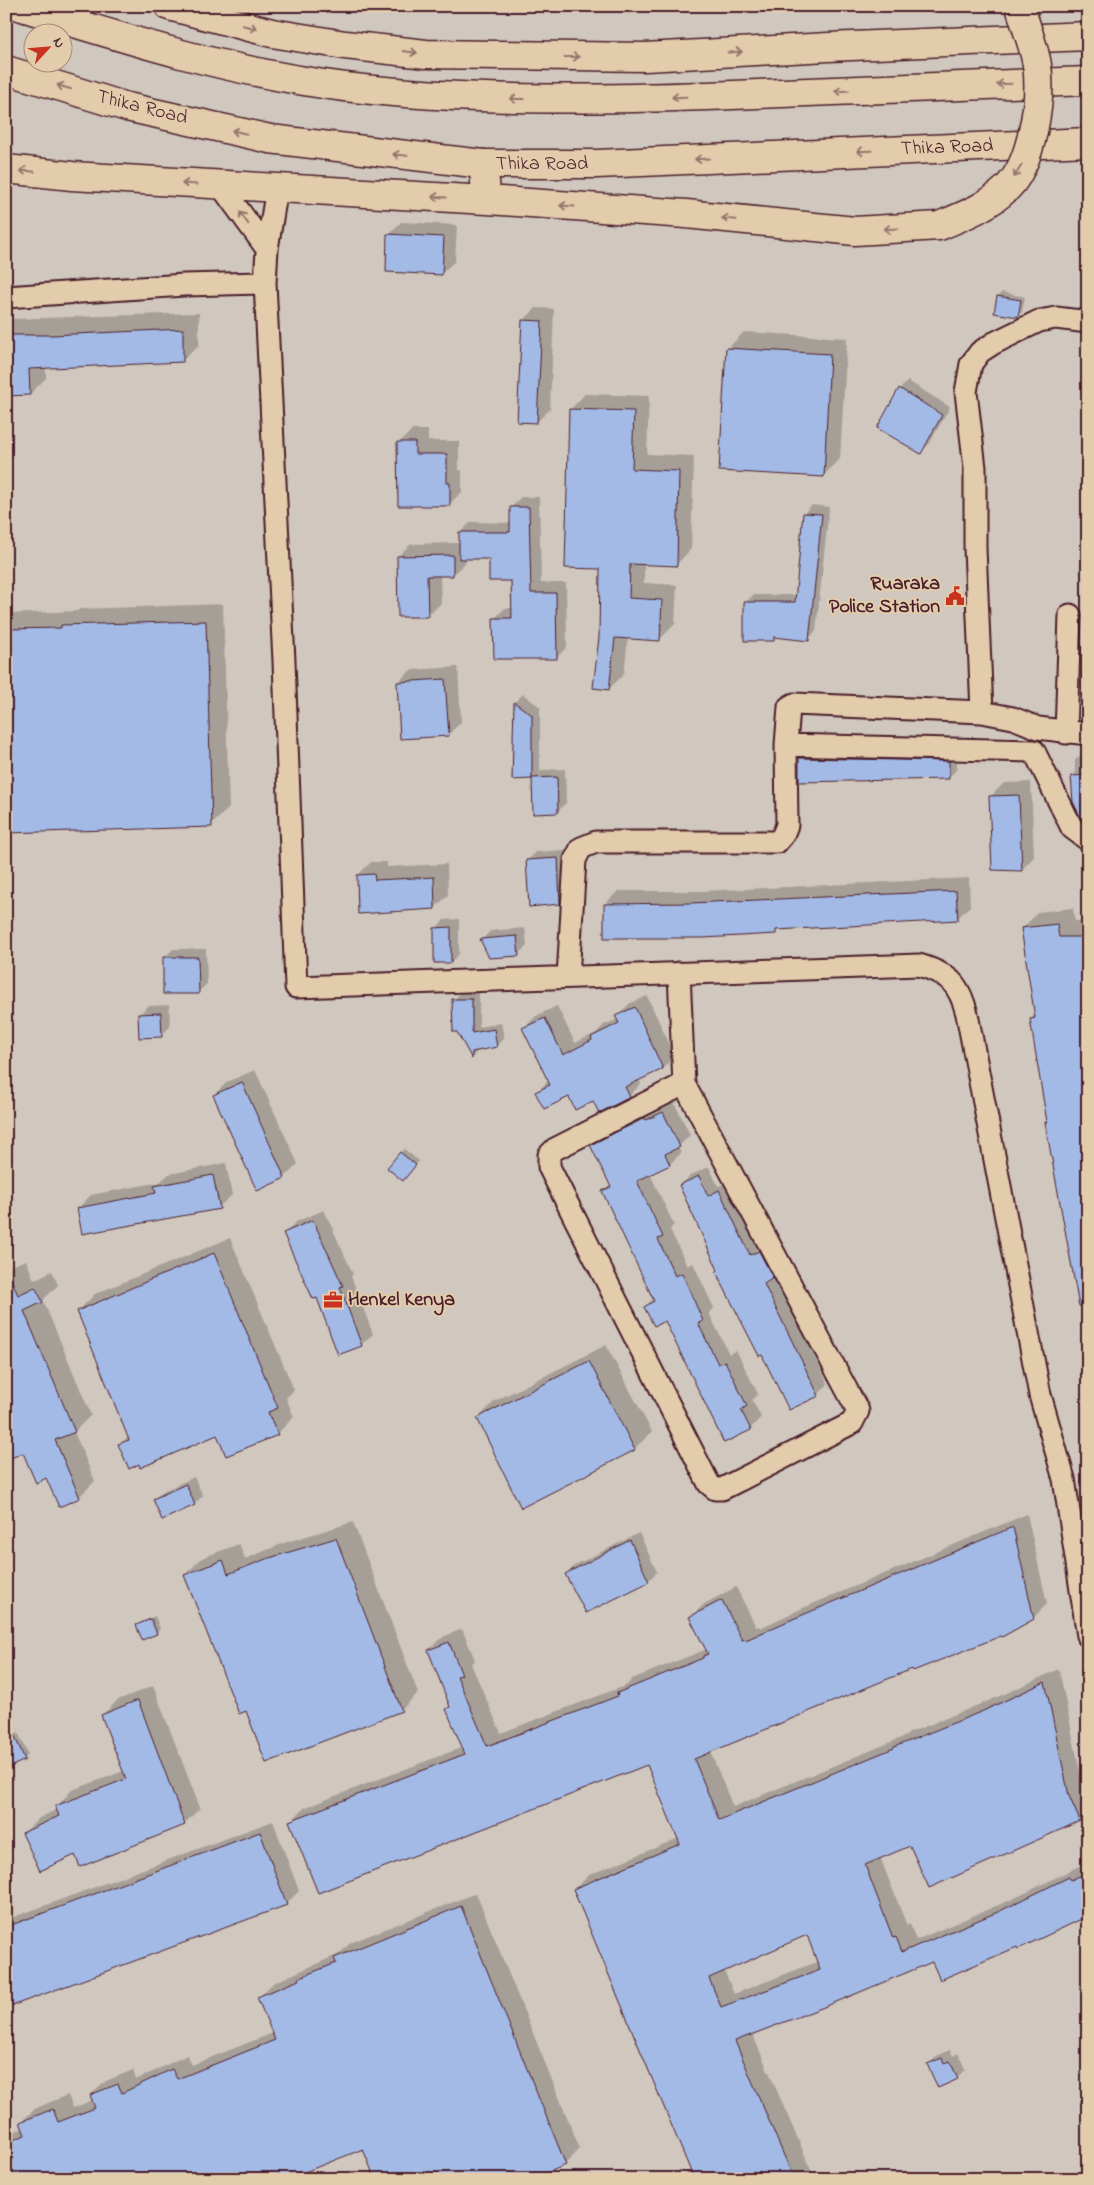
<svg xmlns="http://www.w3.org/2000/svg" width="1094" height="2185" font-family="'Indie Flower',sans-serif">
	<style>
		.shadow { fill: #0003; fill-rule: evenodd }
		.building { fill: #a3bae7; stroke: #4a1f2b; fill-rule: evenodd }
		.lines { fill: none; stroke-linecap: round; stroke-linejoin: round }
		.minor-casing { stroke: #4a1f2b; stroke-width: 25 }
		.secondary-casing { stroke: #4a1f2b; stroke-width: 31 }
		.primary-casing { stroke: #4a1f2b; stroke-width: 31 }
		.trunk-casing { stroke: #4a1f2b; stroke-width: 31 }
		.minor { stroke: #e3ccac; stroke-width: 21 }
		.secondary { stroke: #e3ccac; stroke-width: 28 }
		.primary { stroke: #e3ccac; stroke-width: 28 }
		.trunk { stroke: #e3ccac; stroke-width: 28 }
		.primary-bridge-casing { stroke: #4a1f2b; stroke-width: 31; stroke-linecap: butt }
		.primary-bridge { stroke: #e3ccac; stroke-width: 28 }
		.oneway { stroke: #96766c }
		.labels { text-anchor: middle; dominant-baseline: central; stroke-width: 4; stroke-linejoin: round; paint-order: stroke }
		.street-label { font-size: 20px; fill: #4a1f2b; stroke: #e3ccac }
		.poi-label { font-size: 20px; font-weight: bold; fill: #4a1f2b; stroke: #e3ccac; text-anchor: end }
	</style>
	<rect width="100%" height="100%" fill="#d0c7be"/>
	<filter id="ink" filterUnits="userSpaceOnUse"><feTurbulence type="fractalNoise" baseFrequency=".02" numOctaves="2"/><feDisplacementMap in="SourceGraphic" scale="10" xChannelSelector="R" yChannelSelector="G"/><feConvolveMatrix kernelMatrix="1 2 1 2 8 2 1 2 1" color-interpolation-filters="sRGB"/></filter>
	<g filter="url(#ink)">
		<!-- shadow -->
		<path class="shadow" d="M401,222l56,3 -2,36 -13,12 -54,-38z
			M1002,292l23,5 -3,15 -4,4 -20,-20z
			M536,308l18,1 -4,100 -13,13 -14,-101z
			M199,313v32l-17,16 -136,6v11l-16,16 -24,1v-72l4,-4z
			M744,332l103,6 -7,121 -17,17 -96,-127z
			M908,381l42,26 -21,37 -8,8 -21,-63z
			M585,394l64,2 -2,58 47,2 -3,93 -15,16 -32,-1v19l33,2 -2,39 -15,15 -32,-1 -4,36 -15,15 -9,-52 2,-69 -32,-158z
			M412,430h16v11h31v29h3v22l-13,12 -50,-61z
			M521,497h18l2,86h25l1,64 -11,11 -61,-40 10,-10h8l-1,-28 -21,-23h-25v5l-13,13h-13l1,28 -13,13 -30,-60 13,-12 49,-1v-10l11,-11 40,1v-15z
			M812,505l17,2 -13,124 -8,8 -31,-3 -4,4 -28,-37 8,-8h44l7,-82z
			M223,604l6,204 -18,17 -205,7v-218l71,-3 3,-2z
			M1088,626v31h-1z
			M458,667l3,55 -13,13 -50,-53 13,-12z
			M523,694l17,13v66l2,-3 23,-1 1,34 -9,9h-23l-1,-36 -2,2h-18l2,-76z
			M808,750l149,3v16l-8,8 -149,-19z
			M1084,752h4v63l-15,-39 2,-2v-14z
			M1031,782l3,75 -13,13 -30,-74 13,-13z
			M566,850l2,45 -9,8 -32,-42 9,-9z
			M371,862h16v5l60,-3 1,31 -13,13 -77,-33z
			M969,878l1,28 -13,13 -177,9 -5,4 -170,-28 13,-13h86z
			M1073,908l2,13h13l-1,423 -41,-221 2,-3 -17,-101 4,-4 -13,-86 16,-17z
			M459,919v35l-8,8 -15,-34 8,-8z
			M525,928l2,18 -9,8 -36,-14 8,-9z
			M173,949h33l1,35 -9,8 -34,-34z
			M461,992h18v35l22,-4 3,15 -8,8 -17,4 -7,7 -15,-27 -3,-30z
			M647,996l28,60 -12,12 -24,11 2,5 -12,12 -36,3 -56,-7 12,-12 -25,-52 12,-12 21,-10 18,37 21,-10 8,-8 14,-6 -1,-2 12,-13z
			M169,1005l1,22 -9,8 -21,-21 8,-8z
			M255,1070l43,94 -13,13 -28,12 -43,-94 13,-13z
			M674,1102l16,33 -12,12 3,6 -11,11 -20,10 24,51 -4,4 17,37 6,-3 21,45 -5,5 20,41 7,-4 22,44 -6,6 9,17 -11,12 -84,-110 -21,-12 9,-9 -50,-106 7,-8 -19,-39 11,-11 53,-27 2,3z
			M404,1149l15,12 -12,15 -6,-23z
			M226,1163l6,32 -13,12 -141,1 13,-13 69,-13 9,-8z
			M709,1167l9,19 12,-5 98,203 -10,11 -29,14 -69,-139 -39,-85 10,-10z
			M324,1210l29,64 -2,2 22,58 -12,11 -43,-49 -33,-63 11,-11z
			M230,1238l64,152 -8,8 8,19 -17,17 -60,-1 -78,29 -19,-18 9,-8 -51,-125 17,-17z
			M26,1260l8,20 18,-9 6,14 -15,15 48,115 -17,17 21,49 -16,16 -32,-20 -24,-25 -17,7v-191z
			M606,1345l46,87 -18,17 -112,57 -44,-88 17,-17z
			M194,1477l9,19 -9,8 -40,-5 9,-8z
			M1027,1514l20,90 -14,14 -31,16 -89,33 -203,84 23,56 173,-71 3,-3 89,-36 61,-28 23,113 6,12v18l-8,8 -169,24 -31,13 27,69 3,-2 6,16 99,-42 68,-34 1,3 4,-1v48l-71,32 -84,14 -181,73 63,146h-119l-121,-290 14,-14 90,-37 -31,-75 -357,58 13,-13 159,-61 -16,-38 4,-4 -22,-55 14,-13 19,-8 13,31 -4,4 30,69 126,-48 5,-6 75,-30 -16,-32 13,-13 32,-17 20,40 3,-1 1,2 43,-20zM808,1934l11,27 -85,33 -10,-24z
			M353,1522l65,171 -17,17h-155l-61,-135 17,-17 37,-14 6,15 39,-16z
			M639,1533l18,39 -9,9 -81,-7 8,-9z
			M155,1616l5,13 -3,4 -19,-8 3,-3z
			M153,1686l47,122 -16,16 -108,29 -52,-20 15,-15 19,-9 -1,-3 15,-16 52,-19 -22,-56 16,-15z
			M18,1732l10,23 -4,4 -18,-21z
			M273,1821l26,70 -13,13 -280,104v-88z
			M476,1893l104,256 -15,15 -201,-17 -64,25 2,7h-296v-44l18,-7 -3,-6 15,-14 32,-13 5,13 20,-8 -2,-5 15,-14 27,-11 3,10 51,-25 5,10 81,-32 -14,-36 14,-14 66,-29 11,-11z
			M950,2050l3,6 5,-3 7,16 -8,9 -28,-14 8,-8z"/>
		<!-- building -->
		<path class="building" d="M387,234l57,3 -2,38 -56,-3z
			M997,296l24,4 -3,17 -24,-4z
			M522,320l20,1 -5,102 -20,-1z
			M183,329v33l-154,7 1,26 -24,1v-61h46z
			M726,348l104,6 -6,123 -105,-6z
			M899,388l43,27 -21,39 -44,-26z
			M569,409l65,2 -2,58 47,2 -2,95 -47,-2 -1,34 33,2 -2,41 -45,-3 -6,52 -16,-2 6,-51 1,-68 -35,-1z
			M397,442h18v12h32v29h3v23h-52z
			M510,507h19l2,86h25l1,66h-63l-1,-41h19l-1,-37h-22v-22h-30v-27h51z
			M803,513l19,1 -13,127 -35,-4v4h-30v-39h51z
			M453,555v21h-26l1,41h-30l-1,-61z
			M206,621l6,206 -206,6v-204l55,-1v-3z
			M445,679l4,57 -49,3 -3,-57z
			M514,702l18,13v64l-20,1z
			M799,758l150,3v18l-150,3z
			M1088,775v49l-6,-4 -9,-18 -2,-26z
			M557,777l1,36 -25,1 -1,-36z
			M1019,795l3,76 -30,-1 -3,-74z
			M558,858l2,46 -31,3 -3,-47z
			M374,874l1,6 59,-3 1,32 -77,5 -1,-39z
			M956,891l2,29 -182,10v4l-73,4h-99v-34l86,-1z
			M1057,924l2,13h29v30h-4l4,27v311l-9,1 -34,-184h2l-17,-103 5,-1 -14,-90z
			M451,927v36h-17v-35z
			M517,936l2,20 -30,2 -9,-19z
			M163,957h35l1,37h-36z
			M452,999h20v34l22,-4 3,18 -25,5v7l-15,-27h-4z
			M635,1007l28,62 -38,18 5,10 -31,16 -6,-12 -18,9 -6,-13 -25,12 -9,-17 15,-7 -28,-57 23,-10 18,37 29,-15 -1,-3 28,-14 -4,-7z
			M161,1013l1,24 -23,1 -1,-24z
			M242,1082l43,96 -28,13 -44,-96z
			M663,1112l17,35 -15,7 5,11 -33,16 26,56 -5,2 17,37 7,-3 21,48 -5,2 20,41 7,-3 22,45 -6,4 10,20 -27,13 -59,-122 -11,5 -10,-19 10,-6 -52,-110 9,-4 -21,-42 55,-27 1,2z
			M400,1152l16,13 -13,16 -16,-13z
			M213,1175l7,34 -138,25 -5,-26 79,-15 -2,-7z
			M699,1176l9,20 11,-6 31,65 9,-4 14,27 -9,6 55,112 -30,14 -27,-55 -3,1 -43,-84 2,-2 -39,-85z
			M313,1220l30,66 -3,1 22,59 -24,9 -21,-57 -4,1 -30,-66z
			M214,1253l64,155 -10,4 10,23 -52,21 -9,-21 -77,33 -1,-4 -10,5 -11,-25 11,-4 -52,-129z
			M6,1268l12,27 17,-8 8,15 -19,9 51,121 -20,8 25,58 -21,9 -13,-29 -10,5 -13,-30 -17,7z
			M589,1361l46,89 -114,58 -44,-90z
			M186,1484l9,21 -33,15 -9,-21z
			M1013,1527l21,92 -32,18 -1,-1 -88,35 -1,-2 -218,90 25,61 175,-72v-1l89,-36 62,-29 24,114 11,25 -151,67 -19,-42 -45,19 28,73 3,-1 6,15 98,-41 69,-34 2,3 17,-8v44l-70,33 -1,-2 -77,33 -8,-18 -103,43 -94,36 59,138h-100l-121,-290 107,-45 -33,-79 -329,128 -29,-72 176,-67 -19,-45 4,-2 -22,-57 21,-8 13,33 -5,1 30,70 131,-50 -1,-3 86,-35v-2l5,-2 -19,-37 33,-17 20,40 4,-1v1l42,-19zM807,1935l13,35 -99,37 -12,-29z
			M336,1538l66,173 -136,52 -20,-52 -7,3 -55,-139 39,-15 5,14 38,-15z
			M630,1540l19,42 -63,31 -21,-39z
			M151,1619l6,15 -15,6 -6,-15z
			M138,1700l47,125 -105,42 -5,-12 -35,16 -18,-38 37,-17 -4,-10 71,-27 -25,-64z
			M6,1716l19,44 -15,7 -4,-9z
			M260,1832l27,73 -281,103v-81z
			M461,1906l105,259 -34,14h-157l-12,-30 -76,30h-281v-36l19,-8 -5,-13 33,-13 5,13 37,-14 -5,-13 28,-11 4,9 50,-24 5,10 98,-39 -18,-43 42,-17 -1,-2 38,-15 -2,-5z
			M942,2058l2,5 6,-2 8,18 -20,9 -11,-24z"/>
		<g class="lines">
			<!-- minor casing -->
			<g class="minor-casing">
				<path id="minor" d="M221,186l46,63
					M277,188l-10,61 -2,34 19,378 12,326 623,-22c30,9 40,18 48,49l73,381 24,84 24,157
					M6,297l178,-12 81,-2
					M982,712l-7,-164v-80l-9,-76 5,-28 9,-12 14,-9 45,-22 17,-3 32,4
					M1066,733l4,-118
					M786,745l3,-38 5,-3 188,8 31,6 25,10 50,6
					M679,973l5,111 174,327 -6,12 -130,66h-7l-6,-5 -160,-317v-12l6,-6 129,-65
					M568,977l7,-117 6,-12 15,-6h181l6,-7 4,-10 -1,-80 248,6 38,77 16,12"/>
			</g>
			<!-- secondary casing -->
			<g class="secondary-casing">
				<path id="secondary" d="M6,70l121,37 143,32 213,25h114l491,-22"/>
			</g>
			<!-- primary casing -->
			<g class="primary-casing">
				<path id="primary" d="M483,164l4,36
					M6,169l66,7 415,24 199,14 169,17 84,-5"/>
			</g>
			<!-- trunk casing -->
			<g class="trunk-casing">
				<path id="trunk" d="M19,6c106,33 214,67 326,81 120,14 242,13 363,9 127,-4 253,-11 380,-15
					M169,6l103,27 73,12 81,9 219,3 183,-10 260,-11"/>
			</g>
			<!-- minor -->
			<use href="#minor" class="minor"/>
			<!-- secondary -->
			<use href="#secondary" class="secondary"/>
			<!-- primary -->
			<use href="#primary" class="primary"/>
			<!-- trunk -->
			<use href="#trunk" class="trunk"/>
			<!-- primary-bridge casing -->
			<g class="primary-bridge-casing">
				<path id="primary-bridge" d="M939,226c24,-10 48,-19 67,-37 26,-24 36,-90 31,-124 -3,-19 -12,-40 -17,-59"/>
			</g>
			<!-- primary-bridge -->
			<use href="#primary-bridge" class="primary-bridge"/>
		</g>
		<!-- one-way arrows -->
		<defs><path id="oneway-shaft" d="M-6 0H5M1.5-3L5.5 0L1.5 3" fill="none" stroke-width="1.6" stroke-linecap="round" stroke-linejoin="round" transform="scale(1.25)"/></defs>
		<g class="oneway">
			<use href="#oneway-shaft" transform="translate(250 27) rotate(14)"/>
			<use href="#oneway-shaft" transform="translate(410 52) rotate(7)"/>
			<use href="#oneway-shaft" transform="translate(735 52) rotate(-3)"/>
			<use href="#oneway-shaft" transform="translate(572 57)"/>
			<use href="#oneway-shaft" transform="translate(1004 84) rotate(178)"/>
			<use href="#oneway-shaft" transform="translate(64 87) rotate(-163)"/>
			<use href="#oneway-shaft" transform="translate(842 91) rotate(178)"/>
			<use href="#oneway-shaft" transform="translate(679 97) rotate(178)"/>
			<use href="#oneway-shaft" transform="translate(517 99) rotate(-180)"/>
			<use href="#oneway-shaft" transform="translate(239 132) rotate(-167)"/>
			<use href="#oneway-shaft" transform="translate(864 151) rotate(178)"/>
			<use href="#oneway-shaft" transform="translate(400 155) rotate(-174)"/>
			<use href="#oneway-shaft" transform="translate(702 159) rotate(177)"/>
			<use href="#oneway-shaft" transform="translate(27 171) rotate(-174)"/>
			<use href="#oneway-shaft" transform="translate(1018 171) rotate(122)"/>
			<use href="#oneway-shaft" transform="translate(189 184) rotate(-176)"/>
			<use href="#oneway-shaft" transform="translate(439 197) rotate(-177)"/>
			<use href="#oneway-shaft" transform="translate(567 206) rotate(-176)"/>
			<use href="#oneway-shaft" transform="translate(244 218) rotate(-125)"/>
			<use href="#oneway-shaft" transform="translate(729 219) rotate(-174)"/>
			<use href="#oneway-shaft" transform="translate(891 229) rotate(177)"/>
		</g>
	</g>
	<!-- icons -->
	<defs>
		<g id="civic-bare" transform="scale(1.5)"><path d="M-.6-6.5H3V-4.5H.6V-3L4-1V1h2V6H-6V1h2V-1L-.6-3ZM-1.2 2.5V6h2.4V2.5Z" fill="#c8321e" stroke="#e3ccac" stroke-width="2.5" paint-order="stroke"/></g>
		<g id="office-bare" transform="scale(1.5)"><path d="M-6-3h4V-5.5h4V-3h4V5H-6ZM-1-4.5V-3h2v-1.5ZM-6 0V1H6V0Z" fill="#c8321e" stroke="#e3ccac" stroke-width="2.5" paint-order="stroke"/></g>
	</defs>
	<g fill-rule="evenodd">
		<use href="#civic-bare" x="955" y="596"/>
		<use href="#office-bare" x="333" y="1300"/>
	</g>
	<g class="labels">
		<!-- street labels -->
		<g class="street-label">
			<text transform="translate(142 108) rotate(14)">Thika Road</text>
			<text transform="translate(947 148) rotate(-2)">Thika Road</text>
			<text x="542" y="164">Thika Road</text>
		</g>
		<!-- poi labels -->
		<g class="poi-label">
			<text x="940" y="584">Ruaraka<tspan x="940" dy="23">Police Station</tspan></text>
			<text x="348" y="1300" text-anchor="start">Henkel Kenya</text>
		</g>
	</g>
	<!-- margin -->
	<rect width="1094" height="2185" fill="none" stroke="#e3ccac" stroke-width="25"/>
	<rect x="12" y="12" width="1069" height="2160" fill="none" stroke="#4a1f2b" stroke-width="2" filter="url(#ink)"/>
	<!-- north arrow -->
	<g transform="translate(48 48) rotate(64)"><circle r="24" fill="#e3ccac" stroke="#a68778"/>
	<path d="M0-4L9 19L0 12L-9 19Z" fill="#c8321e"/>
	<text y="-8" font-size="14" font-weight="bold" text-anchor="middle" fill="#4a1f2b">N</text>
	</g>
</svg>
